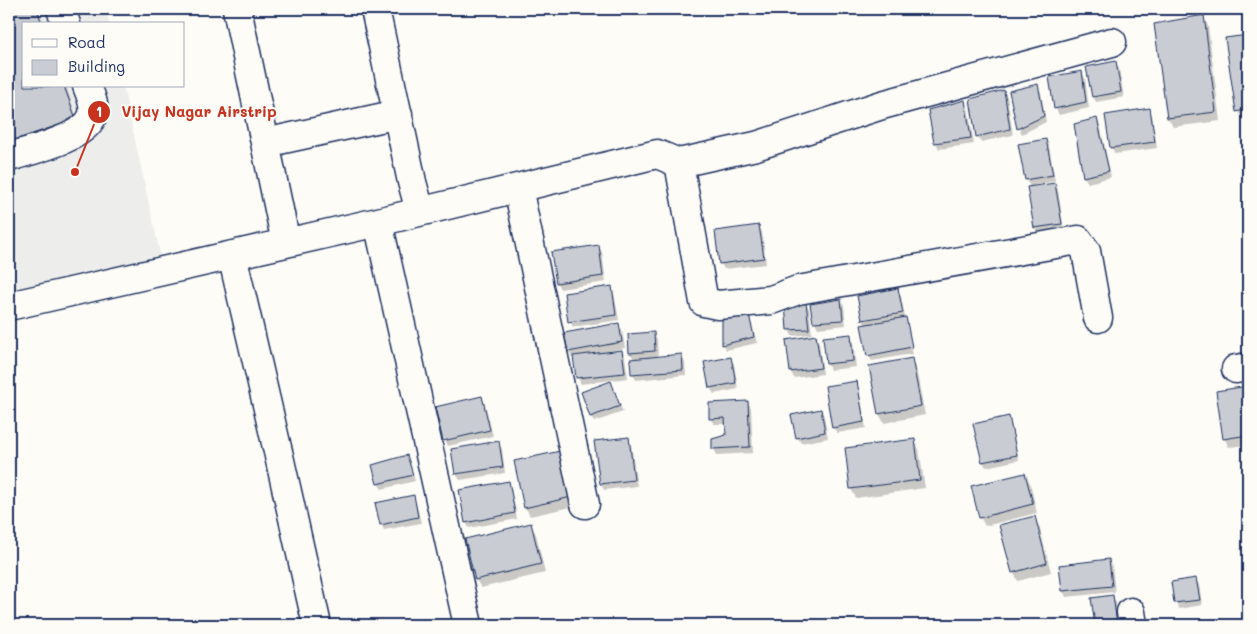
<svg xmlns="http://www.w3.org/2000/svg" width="1257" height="634" font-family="Mali,sans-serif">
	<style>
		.built { fill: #edeeec }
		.shadow { fill: #0003 }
		.building { fill: #c9ccd3; stroke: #1b2f5e }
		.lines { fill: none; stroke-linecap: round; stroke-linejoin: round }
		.minor-casing { stroke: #1b2f5e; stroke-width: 31 }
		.minor { stroke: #fdfcf7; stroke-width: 28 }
		.leader { fill: none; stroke: #c8321e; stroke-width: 2 }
		.callout-dot { fill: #c8321e; stroke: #fdfcf7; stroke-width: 2 }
		.mark-label { font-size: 15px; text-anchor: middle; font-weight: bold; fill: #fff }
		.callout-label { font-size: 15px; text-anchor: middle; font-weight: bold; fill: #c8321e; stroke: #fdfcf7; stroke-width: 4; stroke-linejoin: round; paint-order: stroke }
	</style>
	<rect width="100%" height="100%" fill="#fdfcf7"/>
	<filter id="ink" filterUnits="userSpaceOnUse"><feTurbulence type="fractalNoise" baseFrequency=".02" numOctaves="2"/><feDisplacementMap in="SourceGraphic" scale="10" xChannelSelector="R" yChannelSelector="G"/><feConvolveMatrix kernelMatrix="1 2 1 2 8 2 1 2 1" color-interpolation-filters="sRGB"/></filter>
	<g filter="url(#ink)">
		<!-- built -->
		<path class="built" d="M9,9h97l3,15h-85v62h99l38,172 -152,33z"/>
		<!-- shadow -->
		<path class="shadow" d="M9,9h29l6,15h-20v62h42l15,45 -72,25z
			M1203,17l5,9 12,95 -47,6 -5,-9 -13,-93z
			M1248,36v83l-5,1 -5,-9 -12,-72z
			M1116,63l3,6 5,28 -28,5 -3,-6z
			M1082,72l3,6 4,30 -30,7 -3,-6 -5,-31z
			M1037,86l4,6 5,30 -24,12 -3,-6 -8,-36z
			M1004,91l3,6 6,38 -32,7 -4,-6z
			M964,102l4,5 6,37 -35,5 -3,-6 -7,-32z
			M1149,110l3,5 5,33 -42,6 -3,-6 -5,-32z
			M1097,119l3,6 11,52 -23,6 -4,-6z
			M1045,140l4,6 6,35 -21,4 1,2 20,-3 3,6 6,40 -25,4 -4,-6 -4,-40 -5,-8z
			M759,226l3,6 4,32 -42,5 -3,-5z
			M598,246l4,6 4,30 -46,7 -3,-6z
			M611,287l3,6 5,27 -46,7 -3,-6z
			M897,290l4,6 4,22 3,5h-2l6,31 -40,7 -4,-6 -2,-29 -3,-6z
			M841,300l3,6 2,19 -28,3 -3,-6z
			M806,303l3,6 3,25 -20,2 -3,-6z
			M747,311l3,6 7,26 -31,7 -3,-6z
			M618,324l4,6 3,18 -17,3 1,2 13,-2 3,6 3,21 -47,6 -3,-6 -3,-21 -3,1 -3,-6z
			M653,333l4,6 1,19 23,-2 4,6 1,13 -50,5 -3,-6 2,-14 -5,-7z
			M850,336l3,5 3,26 -26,3 -3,-6z
			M816,337l3,6 4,31 -29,4 -3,-6z
			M730,358l4,6 4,25 -24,5 -4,-6z
			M911,360l5,9 9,46 -41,8 -5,-9z
			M856,382l3,6 7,40 -29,5 -4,-6z
			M611,383l12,29 -29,10 -3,-5z
			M1248,387v58l-19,2 -5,-9 -7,-46z
			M482,398l3,6 8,32 -45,10 -3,-6z
			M748,402l3,6 2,45 -36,2 -3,-6 -1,-9 14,-4 -1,-12h-12l-4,-6z
			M820,410l4,6 4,22 -27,5 -4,-6z
			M1008,418l3,6 8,36 -33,7 -3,-5z
			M628,438l3,6 6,42 -33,4 -3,-6 -5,-41z
			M914,440l5,9 6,39 -69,10 -5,-9z
			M498,443l4,6 3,24 -45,7 -4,-6 -3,-24z
			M407,457l3,5 5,19 -33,8 -4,-5z
			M570,460l10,45 -50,11 -5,-9z
			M1025,474l5,9 7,30 -52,13 -5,-9z
			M508,482l3,6 6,31 -48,9 -3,-6z
			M413,497l3,5 5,21 -37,7 -3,-6z
			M1034,517l5,9 12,46 -33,9 -5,-9z
			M531,525l5,9 9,39 -64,15 -5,-8z
			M1109,561l3,5 3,26 -49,5 -3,-6 -3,-25z
			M1196,579l3,6 3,20 -23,4 -3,-6 -3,-20z
			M1112,597l4,6 3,22h-23l-4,-26z"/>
		<!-- building -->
		<path class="building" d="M9,9h28l5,15h-18v62h40l12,33 -67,23z
			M1204,15l12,97 -49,6 -13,-94z
			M1248,35v74l-12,3 -11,-74z
			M1116,61l5,31 -29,5 -6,-30z
			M1082,71l4,31 -32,7 -5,-32z
			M1038,84l6,32 -27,13 -8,-38z
			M1004,90l6,39 -34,8 -6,-38z
			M965,100l6,38 -37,5 -6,-33z
			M1150,108l5,34 -45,6 -5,-33z
			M1097,118l12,53 -26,6 -9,-53z
			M1046,139l7,36 -28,5 -7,-36z
			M1055,183l7,41 -28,4 -7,-41z
			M759,225l5,33 -45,6 -4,-33z
			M599,245l4,31 -47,7 -5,-31z
			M612,286l4,29 -48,7 -4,-29z
			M898,288l5,25 -41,7 -5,-24z
			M841,299l2,21 -30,2 -3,-18z
			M806,302l3,27 -22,1 -2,-26z
			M748,310l6,27 -32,8v-30z
			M906,317l6,30 -45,9 -6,-31z
			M619,323l3,19 -54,10 -4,-19z
			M654,332l1,19 -26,2 -1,-19z
			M851,334l2,27 -27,3 -3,-27z
			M816,335l5,33 -31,4 -4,-32z
			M622,350l3,23 -49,5 -3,-22z
			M682,354l1,16 -52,4 -1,-15z
			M731,357l5,26 -27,5 -5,-26z
			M912,358l9,48 -43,8 -9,-48z
			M611,381l9,25 -30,11 -9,-25z
			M857,381l7,41 -32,6 -7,-42z
			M1248,386v49l-25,4 -7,-48z
			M482,396l8,34 -47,11 -8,-34z
			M748,401l2,46 -38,2v-10l14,-4 -1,-17 -16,1v-16z
			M821,409l4,23 -29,6 -5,-23z
			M1009,416l8,39 -35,7 -9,-38z
			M629,437l5,43 -34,4 -6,-43z
			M915,439l5,41 -70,9 -5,-41z
			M499,441l4,26 -48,7 -4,-25z
			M565,450l11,46 -52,12 -10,-47z
			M407,455l6,20 -36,9 -5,-19z
			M1025,473l8,31 -54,14 -8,-32z
			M509,481l6,32 -50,10 -6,-33z
			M414,495l4,22 -38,8 -5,-22z
			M1035,516l12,47 -35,10 -13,-48z
			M531,523l10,41 -66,16 -10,-41z
			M1109,559l3,27 -50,5 -3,-26z
			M1196,578l4,22 -26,3 -3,-21z
			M1113,595l4,30h-22l-4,-27z"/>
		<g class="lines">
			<!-- minor casing -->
			<g class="minor-casing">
				<path id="minor" d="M61,9l5,15
					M237,9l49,234
					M375,9l37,173 8,29
					M265,143l133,-29
					M9,157c22,-7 74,-18 83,-40 4,-10 -1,-21 -5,-31
					M679,163l25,139 14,3 53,-5 27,-10 280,-50 8,11 12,67
					M518,188l67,316
					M378,222l90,403
					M232,255l47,201 38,169
					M9,306l369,-84 279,-68 22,9 77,-17 126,-41 230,-63
					M1236,369l12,-2
					M1131,612l2,13"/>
			</g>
			<!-- minor -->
			<use href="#minor" class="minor"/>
		</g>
	</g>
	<!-- callouts -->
	<path class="leader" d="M75 172L99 112"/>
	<g class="callout-dot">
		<circle cx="75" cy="172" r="5"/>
		<circle cx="99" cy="112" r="12"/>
	</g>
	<g class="mark-label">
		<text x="99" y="117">1</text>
	</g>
	<g class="callout-label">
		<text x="199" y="117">Vijay Nagar Airstrip</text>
	</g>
	<!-- margin -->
	<rect width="1257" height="634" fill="none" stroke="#fdfcf7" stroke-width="30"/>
	<rect x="15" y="15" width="1227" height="604" fill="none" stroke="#1b2f5e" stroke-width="2" filter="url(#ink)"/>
	<!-- legend -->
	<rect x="22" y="22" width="162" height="65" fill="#fdfcf7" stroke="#a3aaba"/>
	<rect x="32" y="39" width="25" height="8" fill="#fdfcf7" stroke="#a3aaba"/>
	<text x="68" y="48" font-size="15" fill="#1b2f5e">Road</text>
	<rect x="32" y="60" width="25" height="15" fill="#c9ccd3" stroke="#a3aaba"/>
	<text x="68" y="72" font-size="15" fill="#1b2f5e">Building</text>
</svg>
